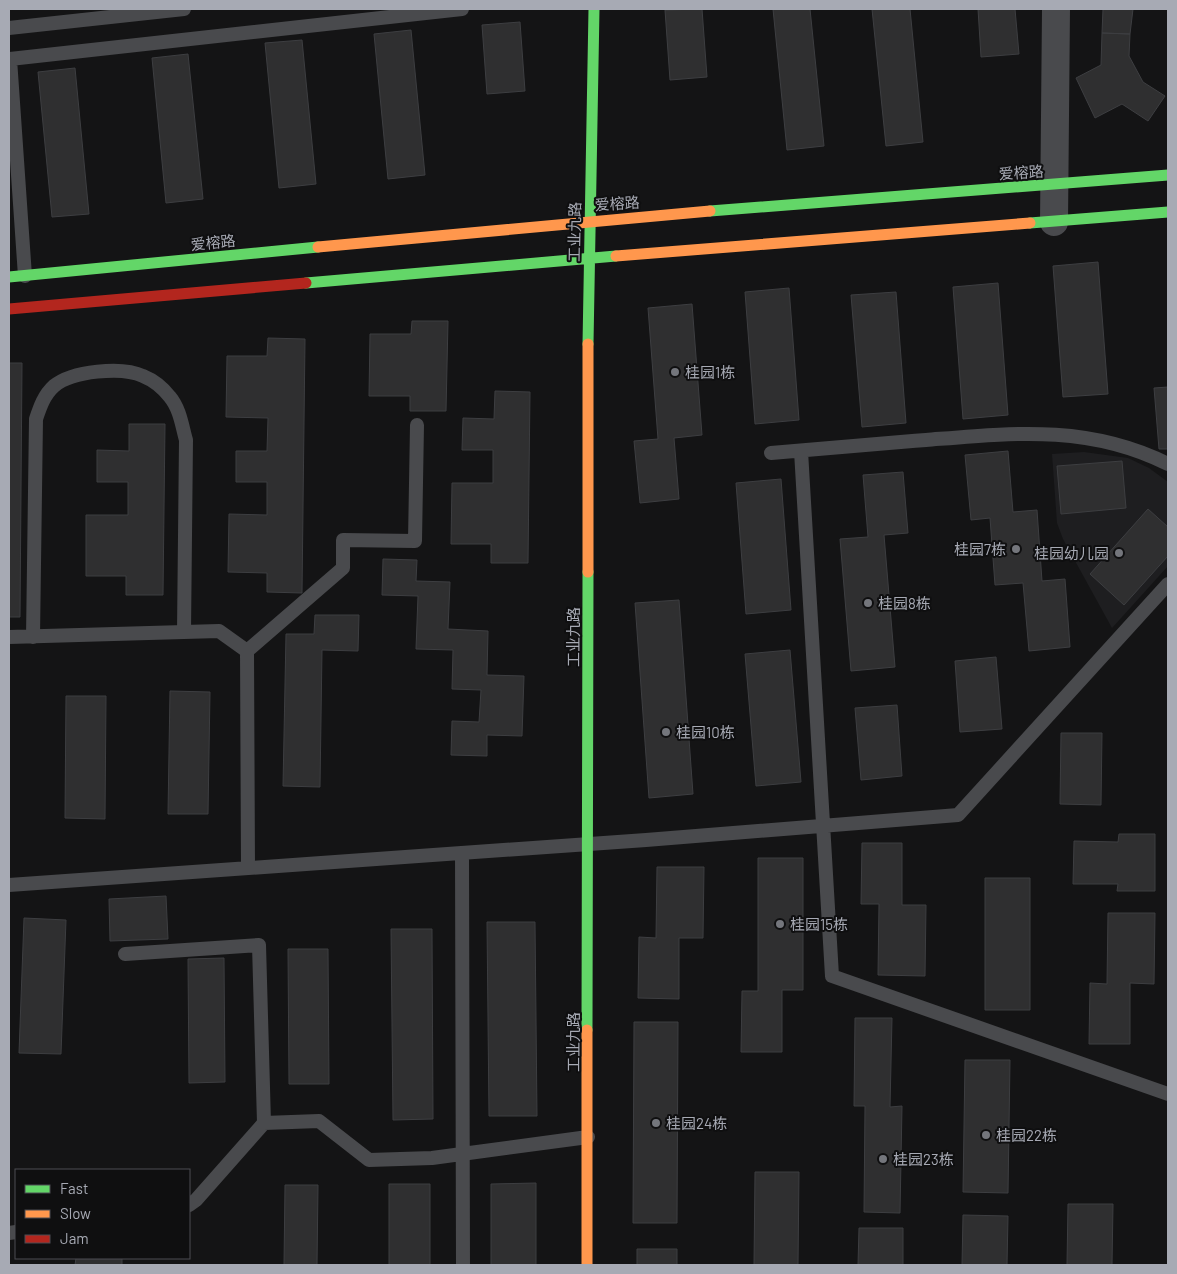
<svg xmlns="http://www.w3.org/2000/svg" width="1177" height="1274" font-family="Barlow,'Noto Sans SC',sans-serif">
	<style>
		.built { fill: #1e1e20 }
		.building { fill: #2f2f30; stroke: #3d3e41 }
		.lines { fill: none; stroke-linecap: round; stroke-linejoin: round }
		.lane { stroke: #494a4d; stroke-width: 14 }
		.street { stroke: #494a4d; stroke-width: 28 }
		.fast { stroke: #63d668; stroke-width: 11 }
		.slow { stroke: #ff974d; stroke-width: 11 }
		.jam { stroke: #b3261e; stroke-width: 11 }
		.poi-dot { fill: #74767c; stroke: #0f0f10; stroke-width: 2 }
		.labels { text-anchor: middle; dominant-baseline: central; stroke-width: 4; stroke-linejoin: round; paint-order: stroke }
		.street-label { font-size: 15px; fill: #a7aab4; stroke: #0f0f10 }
		.poi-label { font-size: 15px; fill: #a7aab4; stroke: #0f0f10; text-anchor: start }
	</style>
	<rect width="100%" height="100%" fill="#141415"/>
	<!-- built -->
	<path class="built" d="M1084,452l44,6 21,10 19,14v84l-56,62 -49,-89 -6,-16 -5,-69z"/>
	<!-- building -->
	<path class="building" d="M702,9l5,68 -37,3 -5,-70z
		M773,9h37l14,137 -37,4z
		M872,9h38l13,133 -37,4z
		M978,9h37l4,45 -38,3z
		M1103,9h30l-3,25 -28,-1z
		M520,22l5,69 -38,3 -5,-69z
		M411,30l14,145 -37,4 -14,-145z
		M1102,33l28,1 -1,22 14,26 22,14 -17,25 -26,-17 -27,14 -19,-40 25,-13z
		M302,40l14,144 -37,4 -14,-145z
		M188,54l15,145 -37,4 -14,-145z
		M75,68l14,146 -37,3 -14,-145z
		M1098,262l10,132 -45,3 -10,-131z
		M998,283l10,132 -45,4 -10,-132z
		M789,288l10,132 -44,4 -10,-132z
		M896,292l10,131 -44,4 -11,-132z
		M692,304l10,131 -28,3 5,61 -39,4 -6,-62 24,-2 -10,-131z
		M412,321h36l-2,90h-36v-15h-41l1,-62h41z
		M268,338l37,1 -3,254 -35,-1v-19l-39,-1 1,-58 38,1v-33h-31v-31h31l1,-33 -42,-1 1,-61h40z
		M9,363h13l-2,254h-11z
		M1168,387v62h-9l-5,-61z
		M495,391l35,1 -2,171h-37v-19h-40l1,-61h41v-33h-31l1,-32 31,1z
		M129,424h36l-2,171h-37v-19h-40v-61h42v-33h-31v-32l32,1z
		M1008,451l5,61 24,-2 5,71 23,-2 5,68 -41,4 -6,-68 -28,2 -5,-67 -19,2 -6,-65z
		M1122,461l4,47 -65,6 -4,-48z
		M903,472l5,61 -24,2 11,132 -44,4 -11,-132 28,-2 -5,-62z
		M781,479l10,131 -45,4 -10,-131z
		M1148,509l20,18v29l-44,49 -34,-31z
		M383,559l34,1 -1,21 34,1 -2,47 40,2 -1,44 37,1 -2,60 -35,-1v21l-36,-1 1,-34 27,1 2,-32 -29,-1 1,-39 -37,-1 2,-53 -36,-1z
		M679,600l14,194 -44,4 -14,-195z
		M315,615h44l-1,36 -36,-1 -2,137 -37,-1 3,-152h28z
		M790,650l11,132 -45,4 -11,-132z
		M996,657l6,72 -42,3 -5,-71z
		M170,691l40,1 -2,122h-40z
		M66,696h40l-1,123 -40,-1z
		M897,705l5,71 -41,4 -6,-72z
		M1061,733h41l-1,72 -41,-1z
		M1119,834h36v57h-38l1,-7h-45l1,-43 44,1z
		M862,843h40v62h24l-1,71 -47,-1 1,-71h-18z
		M758,858h45v132h-21v62h-41l1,-61h16z
		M657,867h47l-1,71h-24v61l-41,-1 1,-61 17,1z
		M985,878h45v132h-45z
		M166,896l2,43 -58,2 -1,-42z
		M1108,913h47l-1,71 -24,-1v61h-41l1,-61 17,1z
		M24,918l42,2 -5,134 -42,-1z
		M487,922h48l2,194h-48z
		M391,929h41l1,190 -40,1z
		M288,949h40l1,135h-40z
		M224,958l1,124 -36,1 -1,-124z
		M855,1018h37l-2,89 12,-1 -2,107 -36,-1 1,-106h-11z
		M634,1022h44l-1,201h-44z
		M965,1060h45l-2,133 -45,-1z
		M755,1172h44l-1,93h-44z
		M536,1183v82h-45v-81z
		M389,1184h41v81h-41z
		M285,1185h33l-1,80h-33z
		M1068,1204h45l-1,61h-45z
		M963,1215l45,1 -1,49h-45z
		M859,1228h44v37h-45z
		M637,1249h40v16h-40z
		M76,1258h46v7h-47z"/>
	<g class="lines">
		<!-- lane -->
		<path class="lane" d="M9,28l175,-19
			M25,276l-15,-217 452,-50
			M801,451l31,525 336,118
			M771,453c51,-4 103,-9 155,-13 86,-7 162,-16 242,24
			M9,637l210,-6 28,20
			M33,637l3,-218c4,-12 8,-24 18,-33 18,-15 68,-20 89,-10 10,4 20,12 27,21 10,12 12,29 16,43l-2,192
			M462,853l1,412
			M248,868l-1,-217 96,-83v-28l72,1 2,-116
			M9,885l637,-45 312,-25 210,-231
			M125,954l134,-9 5,178 -68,77 -7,5
			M264,1123l55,-2 50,39 63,-2 156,-21
			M9,1233l7,-1"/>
		<!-- street -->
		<path class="street" d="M1054,222l2,-213"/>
		<!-- fast -->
		<path class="fast" d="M710,211l458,-36
			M1030,223l138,-11
			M9,277l309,-30
			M306,283l310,-27
			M588,344l6,-335
			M587,1030l1,-458"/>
		<!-- slow -->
		<path class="slow" d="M318,247l392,-36
			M616,256l414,-33
			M588,572v-228
			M587,1265v-235"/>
		<!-- jam -->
		<path class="jam" d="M9,309l297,-26"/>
	</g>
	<!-- markers -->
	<g class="poi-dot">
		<circle cx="675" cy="372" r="5"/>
		<circle cx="1016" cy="549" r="5"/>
		<circle cx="1119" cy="553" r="5"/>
		<circle cx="868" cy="603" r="5"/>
		<circle cx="666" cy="732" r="5"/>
		<circle cx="780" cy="924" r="5"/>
		<circle cx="656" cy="1123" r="5"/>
		<circle cx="986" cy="1135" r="5"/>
		<circle cx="883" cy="1159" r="5"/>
	</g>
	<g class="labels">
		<!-- street labels -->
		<g class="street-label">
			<text transform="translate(1021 172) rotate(-4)">爱榕路</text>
			<text transform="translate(617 203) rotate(-4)">爱榕路</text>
			<text transform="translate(574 232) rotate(-89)">工业九路</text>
			<text transform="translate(213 242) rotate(-6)">爱榕路</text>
			<text transform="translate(573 637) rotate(-90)">工业九路</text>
			<text transform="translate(573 1042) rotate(-90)">工业九路</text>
		</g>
		<!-- poi labels -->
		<g class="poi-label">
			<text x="685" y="372">桂园1栋</text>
			<text x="1006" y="549" text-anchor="end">桂园7栋</text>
			<text x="1109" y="553" text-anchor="end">桂园幼儿园</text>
			<text x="878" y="603">桂园8栋</text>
			<text x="676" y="732">桂园10栋</text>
			<text x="790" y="924">桂园15栋</text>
			<text x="666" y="1123">桂园24栋</text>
			<text x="996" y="1135">桂园22栋</text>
			<text x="893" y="1159">桂园23栋</text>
		</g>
	</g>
	<!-- border -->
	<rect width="1177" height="1274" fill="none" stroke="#a7aab4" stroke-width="20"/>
	<!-- legend -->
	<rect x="15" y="1169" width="175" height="90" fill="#0f0f10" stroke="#4c4d52"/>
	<rect x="25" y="1185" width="25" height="8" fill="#63d668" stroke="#4c4d52"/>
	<text x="60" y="1194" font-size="15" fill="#a7aab4">Fast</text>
	<rect x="25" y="1210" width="25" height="8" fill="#ff974d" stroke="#4c4d52"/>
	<text x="60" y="1219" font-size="15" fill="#a7aab4">Slow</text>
	<rect x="25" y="1235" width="25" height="8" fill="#b3261e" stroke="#4c4d52"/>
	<text x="60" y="1244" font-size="15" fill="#a7aab4">Jam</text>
</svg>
